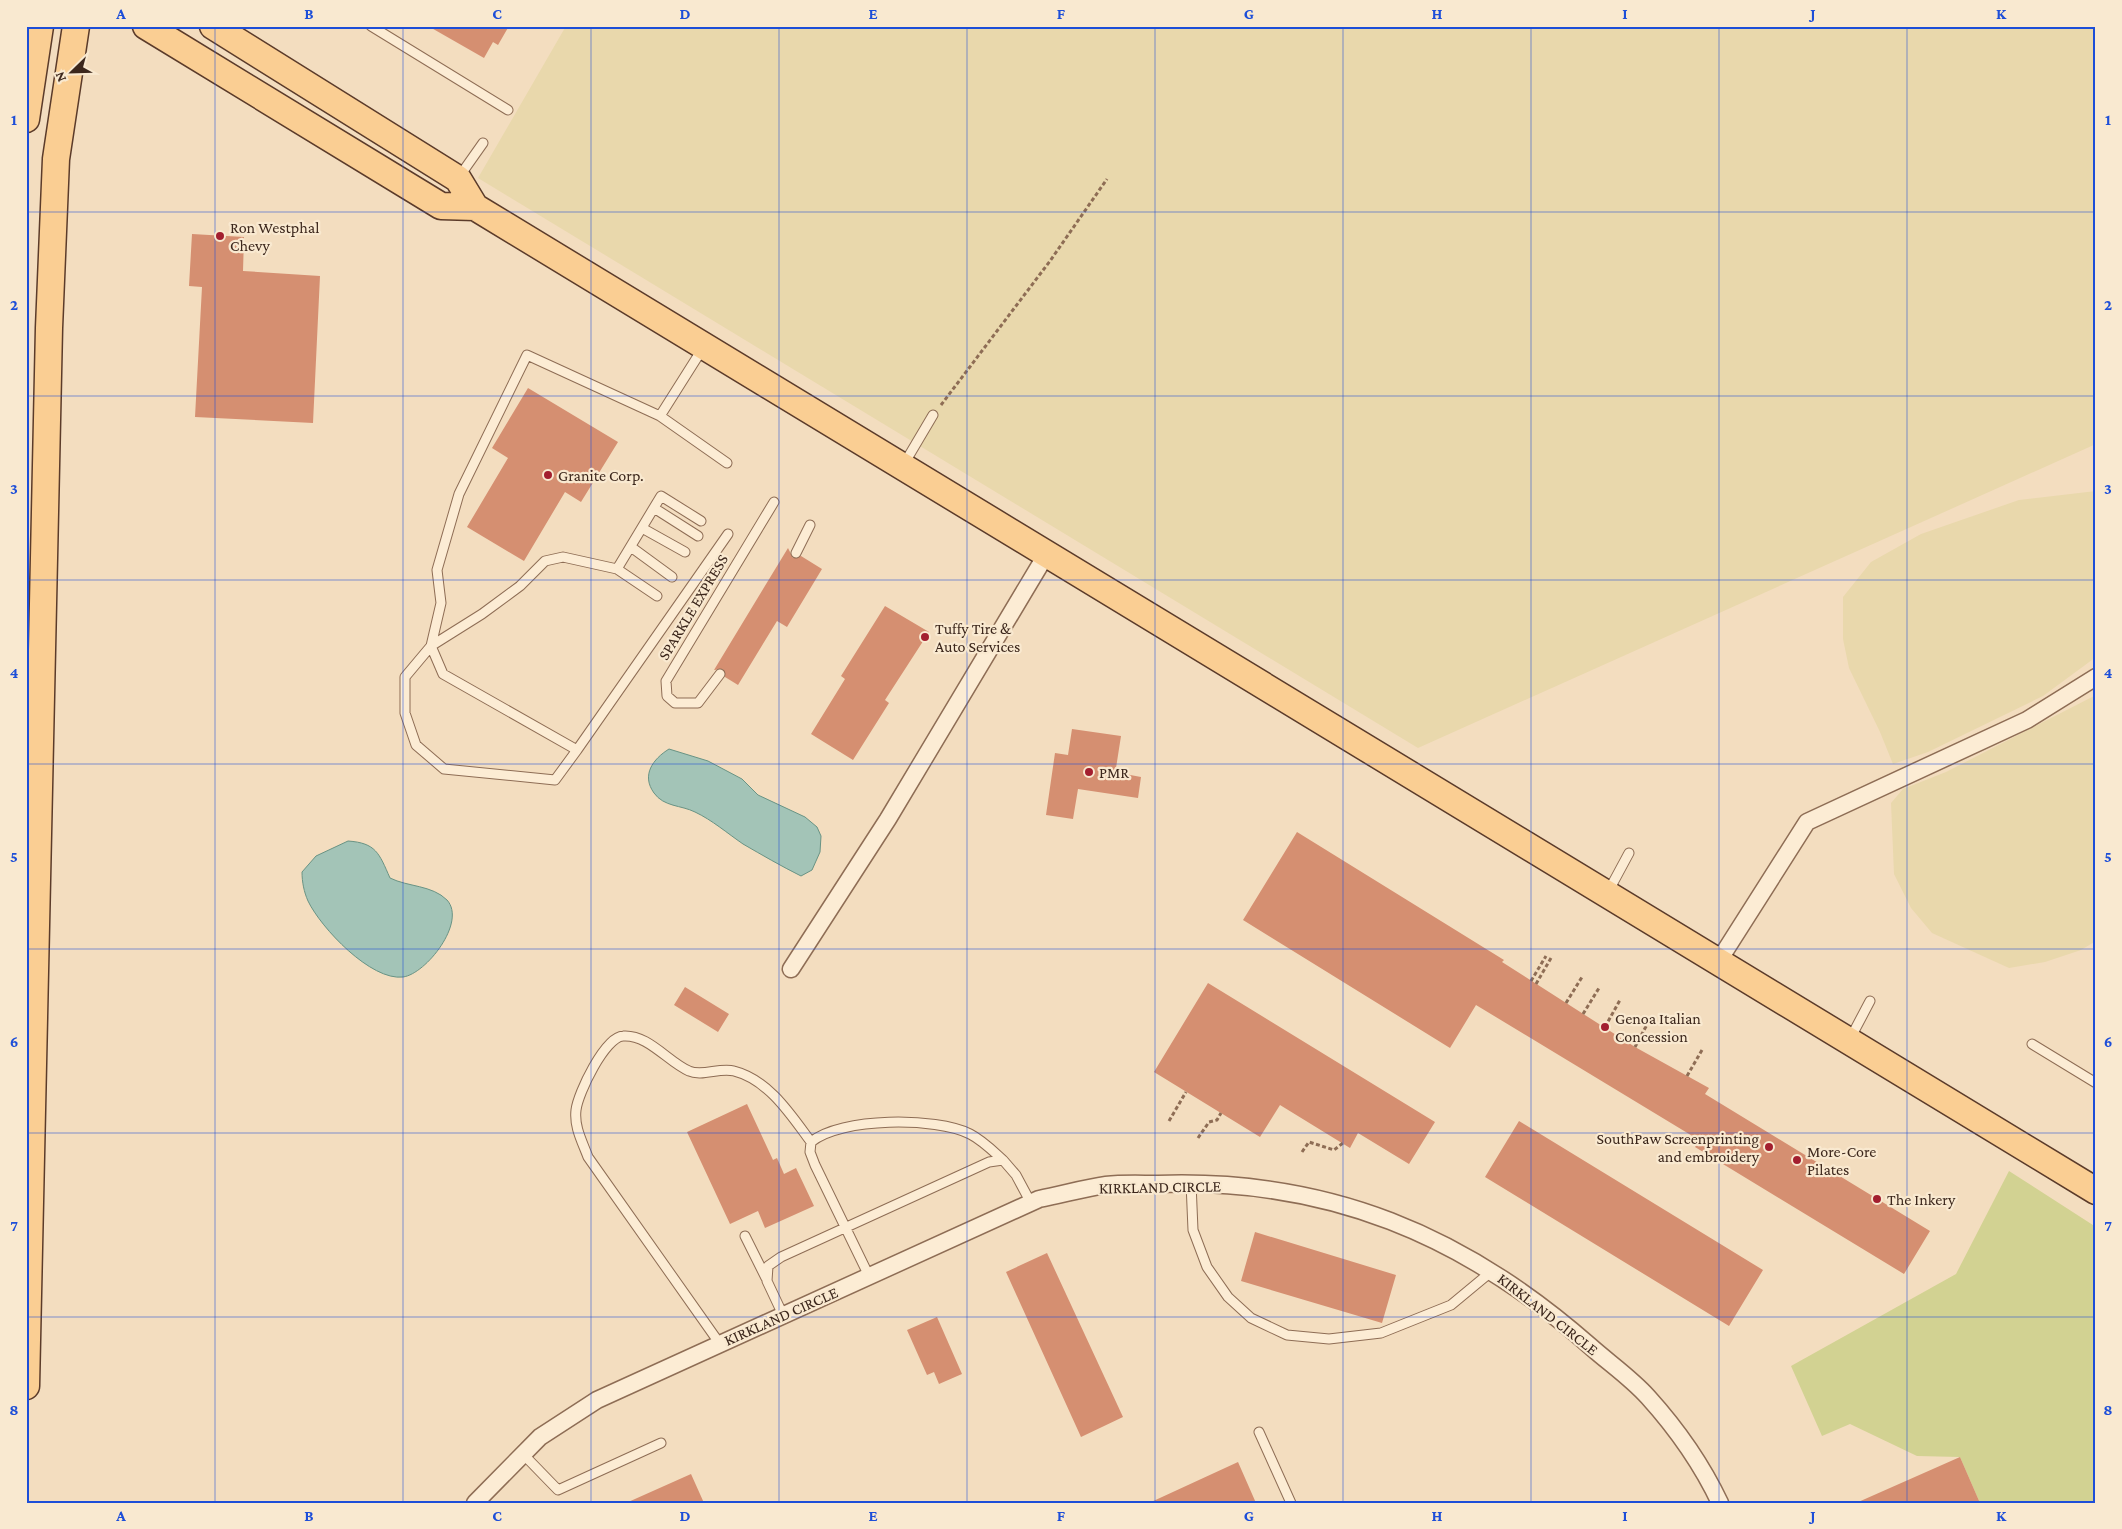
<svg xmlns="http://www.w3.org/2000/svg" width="2122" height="1529" font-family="'Crimson Pro',serif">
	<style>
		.farmland { fill: #e9d8ac }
		.green { fill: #d2d292 }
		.water { fill: #a3c4b7; stroke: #699384 }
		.building { fill: #d58f71 }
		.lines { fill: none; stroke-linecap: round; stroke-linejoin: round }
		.lane-casing { stroke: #8e6d55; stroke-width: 11 }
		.street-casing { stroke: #8e6d55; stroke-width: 19 }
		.primary-casing { stroke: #5b3b2a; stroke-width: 29 }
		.path { stroke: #8e6d55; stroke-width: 3; stroke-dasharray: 4 2.5; stroke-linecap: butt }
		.lane { stroke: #fcecd4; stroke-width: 9 }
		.street { stroke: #fcecd4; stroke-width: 16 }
		.primary { stroke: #face93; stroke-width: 26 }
		.grid { fill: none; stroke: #1d4ed8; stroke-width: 1; stroke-opacity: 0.55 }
		.poi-dot { fill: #a31f2f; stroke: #f9e9d0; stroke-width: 2 }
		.labels { text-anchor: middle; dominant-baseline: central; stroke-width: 4.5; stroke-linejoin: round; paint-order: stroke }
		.poi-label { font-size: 16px; fill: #3c271c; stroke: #f9e9d0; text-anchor: start }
		.street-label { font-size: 16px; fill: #3c271c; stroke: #f9e9d0 }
		.neatline { fill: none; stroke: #1d4ed8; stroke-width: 2 }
		.grid-label { font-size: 16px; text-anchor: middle; font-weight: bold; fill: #1d4ed8 }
	</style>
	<rect width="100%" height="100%" fill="#f3ddbf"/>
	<!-- farmland -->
	<path class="farmland" d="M566,26h1530v418l-678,304 -940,-570z
		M2096,491v166l-53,39 -115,56 -35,12 -13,-32 -31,-64 -6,-29v-42l28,-35 50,-28 98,-34z
		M2096,695v246l-15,9 -36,12 -36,6 -77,-35 -21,-25 -17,-34 -3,-71 12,-14 43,-17z"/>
	<!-- green -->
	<path class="green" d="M2009,1171l87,56v276h-116l-20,-46 -43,-1 -67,-32 -28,12 -31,-70 165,-92z"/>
	<!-- water -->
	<path class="water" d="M669,749l39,12 34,18 16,16 47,22 12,10 4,9 -1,16 -8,18 -11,6c-20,-10 -39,-21 -58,-32 -16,-11 -31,-24 -48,-32 -14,-7 -31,-5 -41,-19 -13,-18 -1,-34 15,-44z
		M348,841c28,2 31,12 42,37 18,9 42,7 57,22 20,22 -21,74 -44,77 -32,4 -82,-49 -95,-76 -4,-9 -6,-19 -6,-29l14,-16z"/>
	<!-- building -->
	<path class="building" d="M428,26h81l-11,19 -5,-3 -9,16z
		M192,234l52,3 -1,34 77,5 -7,147 -118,-6 7,-130 -13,-1z
		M528,388l90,54 -37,60 -16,-10 -41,69 -57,-34 41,-69 -16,-10z
		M788,548l5,10 8,-2 21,13 -35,58 -10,-6 -39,64 -13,-8 -2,-8 -9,1z
		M885,606l44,26 -44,68 4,3 -36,57 -42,-26 34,-55 -4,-3z
		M1072,729l49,7 -5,32 10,1 -1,5 16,3 -3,21 -60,-9 -5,30 -27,-4 9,-62 13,2z
		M1297,832l207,128 -2,2 133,85 74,41 -4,6 225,137 -26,43 -209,-127 4,-7 -223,-135 -26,43 -207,-128z
		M1208,983l227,139 -26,42 -51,-31 -8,15 -70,-43 -20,32 -106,-65z
		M685,987l44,27 -11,18 -44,-27z
		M747,1104l26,56 4,-2 7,16 12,-6 18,38 -49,22 -7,-17 -28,13 -43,-92z
		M1519,1121l244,149 -34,56 -244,-149z
		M1255,1232l141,43 -14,48 -141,-42z
		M1047,1253l76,164 -42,20 -75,-165z
		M937,1317l25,57 -23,10 -5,-12 -7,3 -20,-45z
		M1960,1457l20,46h-124z
		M1238,1462l18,41h-107z
		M691,1474l13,29h-78z"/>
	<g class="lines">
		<!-- lane casing -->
		<g class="lane-casing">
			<path id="lane" d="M371,26l137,84
				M459,177l24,-34
				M703,348l-43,68 67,47
				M904,464l29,-49
				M654,508l44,28
				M642,528l43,24
				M631,547l41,30
				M796,553l14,-28
				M617,569l44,-73 40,25
				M657,596l-40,-27 -54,-12 -18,4 -25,25 -38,28 -51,32 -26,31v36l11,32 28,24 111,11 22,-30 -134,-76 -12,-28 10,-43 -4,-33 22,-76 68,-139 133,61
				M720,674l-22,29h-23l-8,-7 -1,-15 108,-179
				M577,750l151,-216
				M1608,892l21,-39
				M1850,1039l20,-38
				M2032,1044l64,39
				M1191,1183l2,47 14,37 21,30 23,21 36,17 42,4 52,-6 70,-28 41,-34
				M745,1236l21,42
				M869,1276l-54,-111 -5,-13 1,-10c30,-25 125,-25 159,-8 12,6 23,17 33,26
				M783,1315l-16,-34 1,-15 13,-9 208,-95 14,-2 13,15 15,28
				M720,1344l-132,-187c-6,-16 -14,-30 -12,-47 2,-17 29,-73 47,-74 25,-2 45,26 66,35 13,6 31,-4 45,0 35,9 57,44 77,71
				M1259,1432l32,71
				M523,1454l35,36 103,-47"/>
		</g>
		<!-- street casing -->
		<g class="street-casing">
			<path id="street" d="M1718,962l89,-140 220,-102 69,-43
				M791,969l97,-150 158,-264
				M475,1503l65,-66 57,-37 442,-201c22,-4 45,-11 67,-14 17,-2 35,-1 52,-1 170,-6 306,51 432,162 19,17 41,32 58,51 28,31 54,68 72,106"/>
		</g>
		<!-- primary casing -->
		<g class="primary-casing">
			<path id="primary" d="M146,26l295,180 34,1
				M213,26l245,153 17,28 1621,984
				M26,119l14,-93
				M26,1386l23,-1058 7,-169 20,-133"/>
		</g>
		<!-- path -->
		<path class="path" d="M941,405l109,-144 57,-82
			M1531,981l15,-25
			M1536,984l15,-26
			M1566,1003l16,-26
			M1583,1014l16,-26
			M1605,1027l15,-27
			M1635,1047l15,-28
			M1687,1076l15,-26
			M1169,1121l17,-29
			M1198,1138l11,-16 8,-2 4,-7
			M1302,1152l7,-10 25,8 9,-7"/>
		<!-- lane -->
		<use href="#lane" class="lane"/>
		<!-- street -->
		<use href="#street" class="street"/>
		<!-- primary -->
		<use href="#primary" class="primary"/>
	</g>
	<!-- grid -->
	<path class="grid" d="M215,26v1477M403,26v1477M591,26v1477M779,26v1477M967,26v1477M1155,26v1477M1343,26v1477M1531,26v1477M1719,26v1477M1907,26v1477M26,212h2070M26,396h2070M26,580h2070M26,764h2070M26,949h2070M26,1133h2070M26,1317h2070"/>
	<!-- markers -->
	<g class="poi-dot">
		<circle cx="220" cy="236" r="5"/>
		<circle cx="548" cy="475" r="5"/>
		<circle cx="925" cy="637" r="5"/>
		<circle cx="1089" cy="772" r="5"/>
		<circle cx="1605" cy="1027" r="5"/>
		<circle cx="1769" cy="1147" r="5"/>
		<circle cx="1797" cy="1160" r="5"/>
		<circle cx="1877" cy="1199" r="5"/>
	</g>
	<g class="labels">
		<!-- poi labels -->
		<g class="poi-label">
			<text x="230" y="227">Ron Westphal<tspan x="230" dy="18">Chevy</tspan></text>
			<text x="558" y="475">Granite Corp.</text>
			<text x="935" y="628">Tuffy Tire &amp;<tspan x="935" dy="18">Auto Services</tspan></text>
			<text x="1099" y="772">PMR</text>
			<text x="1615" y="1018">Genoa Italian<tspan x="1615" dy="18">Concession</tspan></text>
			<text x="1759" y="1138" text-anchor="end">SouthPaw Screenprinting<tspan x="1759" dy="18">and embroidery</tspan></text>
			<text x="1807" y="1151">More-Core<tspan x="1807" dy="18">Pilates</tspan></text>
			<text x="1887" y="1199">The Inkery</text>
		</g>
		<!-- street labels -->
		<g class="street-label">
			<text transform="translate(693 607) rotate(-59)">SPARKLE EXPRESS</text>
			<text transform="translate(1160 1187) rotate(-1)">KIRKLAND CIRCLE</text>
			<text transform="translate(1548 1314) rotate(38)">KIRKLAND CIRCLE</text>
			<text transform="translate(781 1316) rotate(-24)">KIRKLAND CIRCLE</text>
		</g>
	</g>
	<!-- border -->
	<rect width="2122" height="1529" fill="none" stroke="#f9e9d0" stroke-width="55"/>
	<!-- north arrow -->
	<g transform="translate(72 72) rotate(247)" stroke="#f9e9d0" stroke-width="4" paint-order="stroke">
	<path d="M0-4L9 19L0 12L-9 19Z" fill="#3c271c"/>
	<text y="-8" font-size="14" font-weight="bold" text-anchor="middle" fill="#3c271c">N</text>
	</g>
	<rect x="28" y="28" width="2066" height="1474" class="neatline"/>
	<g class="grid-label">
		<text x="121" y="19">A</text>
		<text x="309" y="19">B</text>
		<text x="497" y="19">C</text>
		<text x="685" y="19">D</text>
		<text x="873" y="19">E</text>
		<text x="1061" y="19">F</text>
		<text x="1249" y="19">G</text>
		<text x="1437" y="19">H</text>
		<text x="1625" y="19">I</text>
		<text x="1813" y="19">J</text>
		<text x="2001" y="19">K</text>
		<text x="14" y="125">1</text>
		<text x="2108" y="125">1</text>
		<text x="14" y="310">2</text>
		<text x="2108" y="310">2</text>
		<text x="14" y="494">3</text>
		<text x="2108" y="494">3</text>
		<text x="14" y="678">4</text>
		<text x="2108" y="678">4</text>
		<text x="14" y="862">5</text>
		<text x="2108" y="862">5</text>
		<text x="14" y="1047">6</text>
		<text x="2108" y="1047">6</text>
		<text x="14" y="1231">7</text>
		<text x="2108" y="1231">7</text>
		<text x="14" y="1415">8</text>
		<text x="2108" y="1415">8</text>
		<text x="121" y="1521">A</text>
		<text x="309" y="1521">B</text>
		<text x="497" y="1521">C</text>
		<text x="685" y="1521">D</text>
		<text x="873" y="1521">E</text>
		<text x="1061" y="1521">F</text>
		<text x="1249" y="1521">G</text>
		<text x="1437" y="1521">H</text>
		<text x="1625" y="1521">I</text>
		<text x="1813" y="1521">J</text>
		<text x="2001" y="1521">K</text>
	</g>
</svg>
